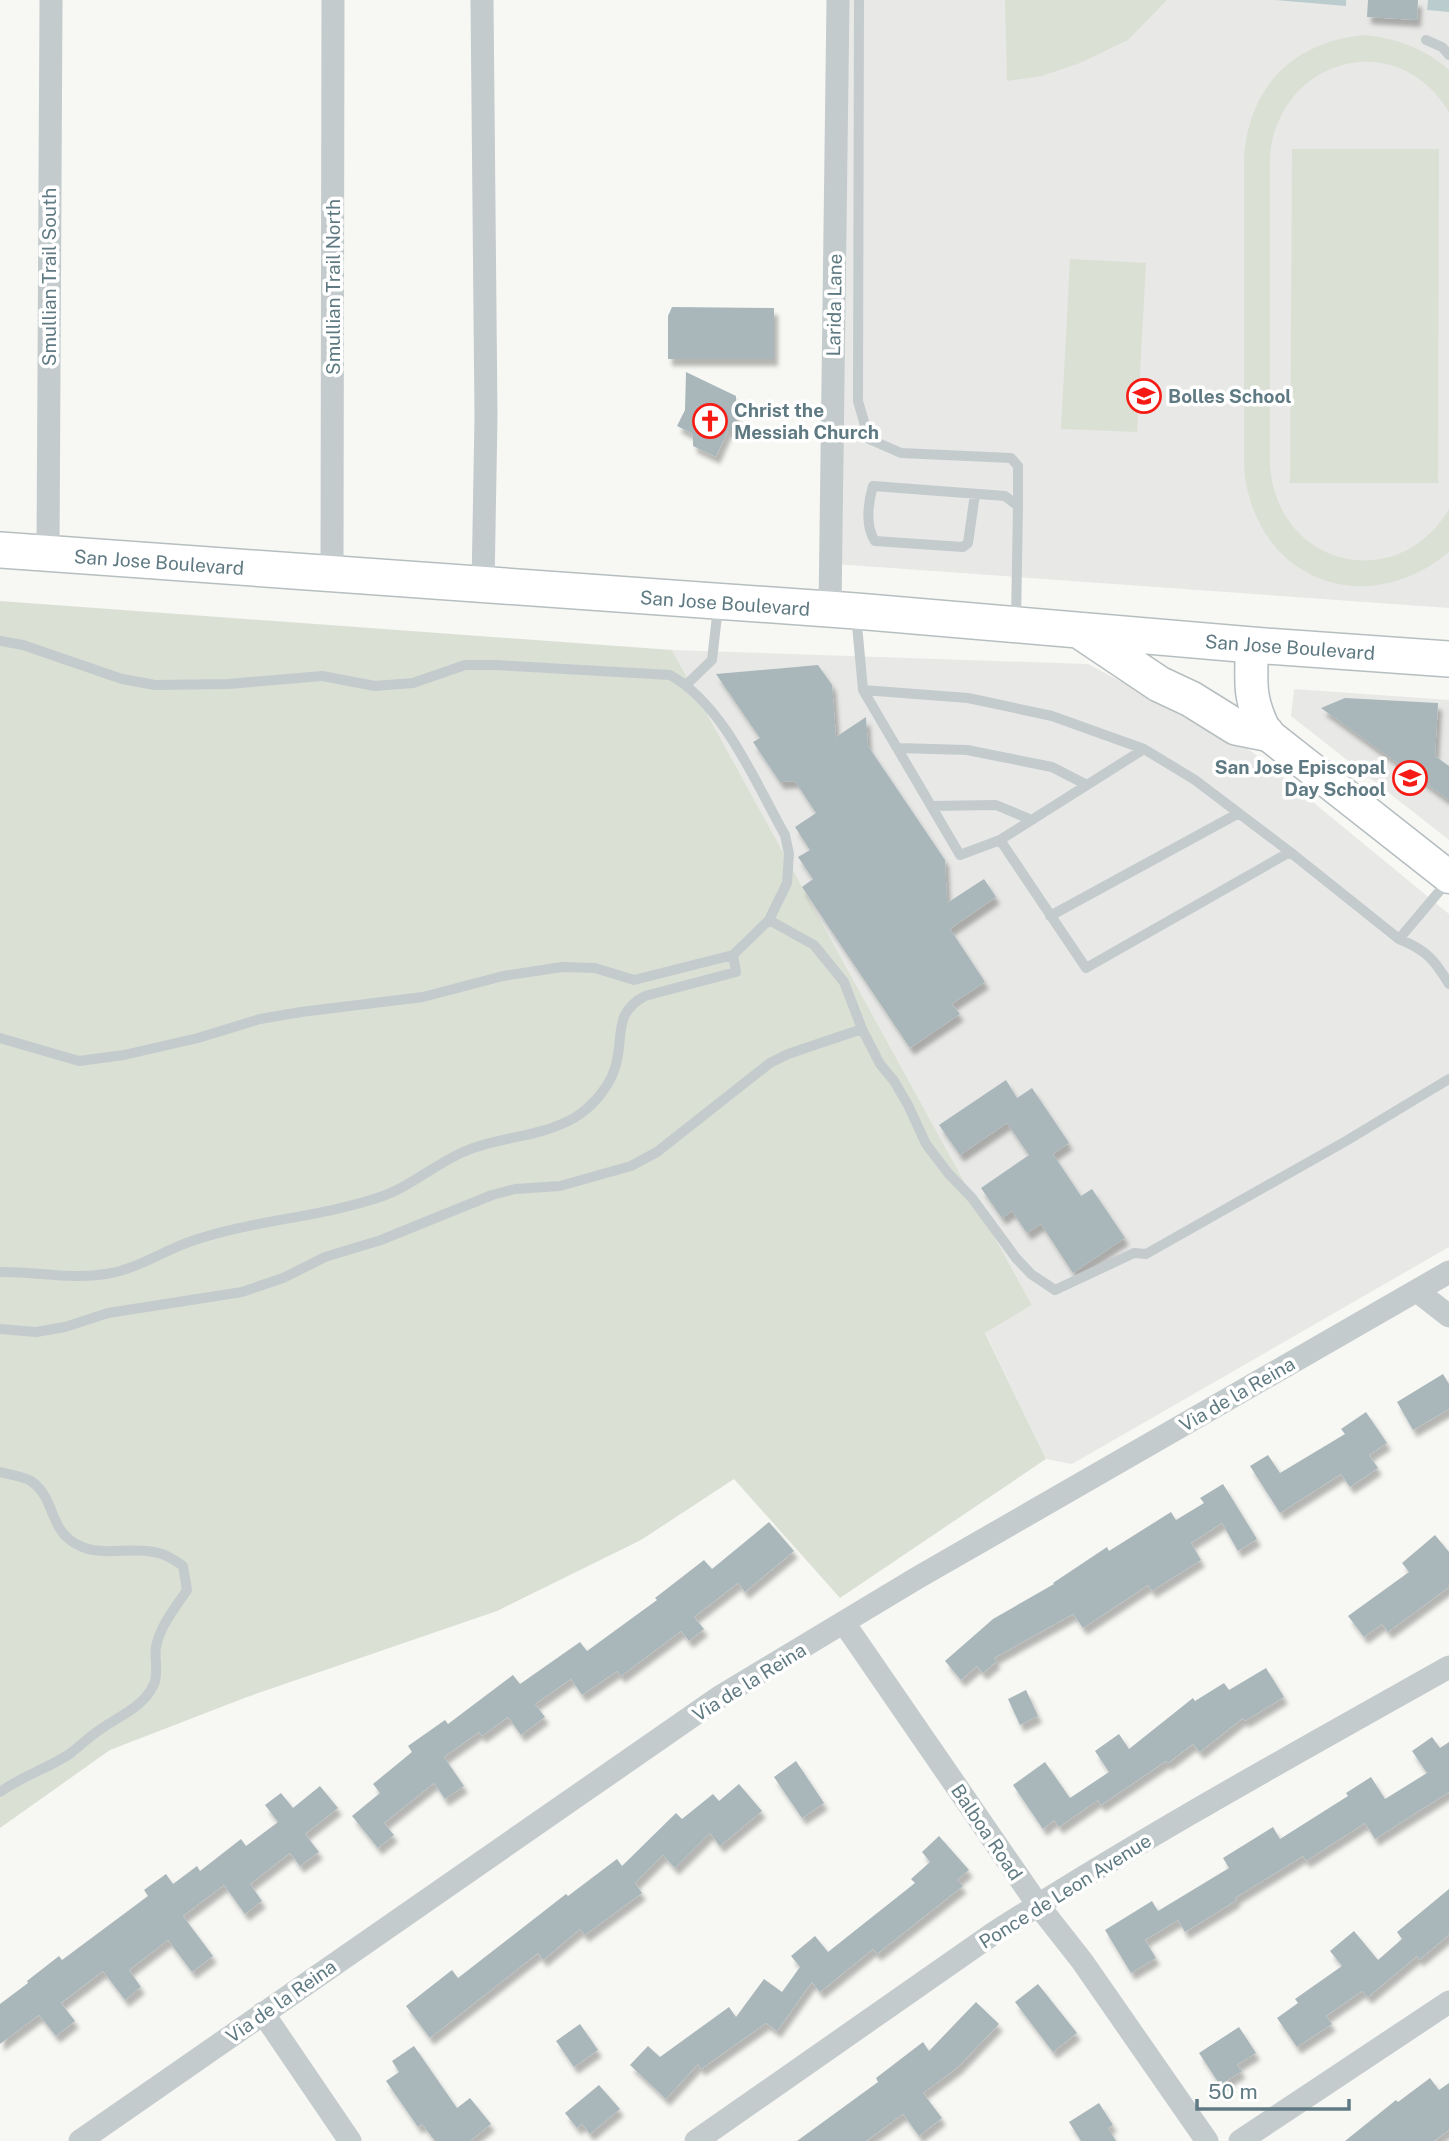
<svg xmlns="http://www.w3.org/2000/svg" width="1449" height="2141" font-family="'Public Sans',sans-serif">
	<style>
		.built { fill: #e8e8e7 }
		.green { fill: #dbe0d4 }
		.water { fill: #bacccd }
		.building { fill: #aab7ba; filter: url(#shadow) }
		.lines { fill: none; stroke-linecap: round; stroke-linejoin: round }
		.secondary-casing { stroke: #b4bdc0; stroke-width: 35 }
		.primary-casing { stroke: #b7bec0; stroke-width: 38 }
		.lane { stroke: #c4cbcd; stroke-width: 10 }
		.street { stroke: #c4cbcd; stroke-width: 23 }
		.secondary { stroke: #fff; stroke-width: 32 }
		.primary { stroke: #fff; stroke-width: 35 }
		.labels { text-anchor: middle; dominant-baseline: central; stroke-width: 7; stroke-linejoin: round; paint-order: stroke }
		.street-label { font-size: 19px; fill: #5f7a82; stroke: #fff }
		.poi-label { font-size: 19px; font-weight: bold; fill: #5f7a82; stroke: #fff; text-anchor: start }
	</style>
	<defs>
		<filter id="shadow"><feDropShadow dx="4" dy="7" stdDeviation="2" flood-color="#0004"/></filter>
	</defs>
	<rect width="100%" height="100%" fill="#f7f7f4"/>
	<!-- built -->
	<path class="built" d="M846,0h603v608l-614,-44z
		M672,650l416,14 163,87 198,163v333l-377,217 -26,-5 -61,-127 47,-27z
		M1294,689l155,11v140l-158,-124z"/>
	<!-- green -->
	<path class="green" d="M1005,0h162l-39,40 -48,23 -38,13 -35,5z
		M1366,35c32,4 58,13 83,35v42c-52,-87 -170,-54 -179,44v310c8,101 127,130 179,43v43c-85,71 -197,26 -205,-86v-310c6,-71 50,-115 122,-121z
		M1292,149h147l-1,334h-148z
		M1070,259l76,4 -9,169 -76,-3z
		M0,601l672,49 360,655 -47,28 61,126 -206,139 -106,-119 -93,61 -144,71 -250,86 -137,53 -110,78z"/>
	<!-- water -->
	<path class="water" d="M1275,0h71v6z
		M1428,0h21v12l-22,-2z"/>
	<!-- building -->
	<path class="building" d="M1368,0h50l-1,20 -50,-3z
		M672,307l102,1v51h-106v-43z
		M686,372l50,24v34h-8l-12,27 -23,-11v-12l-16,-8 8,-16z
		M818,665l14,20 4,52 30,-20 2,29 77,114 2,43 37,-24 12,18 -46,32 35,53 -33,22 8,10 -50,34 -108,-161 11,-8 -15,-22 12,-7 -15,-23 21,-14 -21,-32 -15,1 -27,-40 7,-4 -44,-64z
		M1345,698l93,5 -3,53 14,10v34l-128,-92z
		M1006,1080l11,18 15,-10 37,55 -16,11 28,42 11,-7 33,49 -52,35 -32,-49 -14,9 -15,-22 -10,7 -21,-30 48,-33 -22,-32 -47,32 -21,-30z
		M1443,1374l6,10v25l-36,21 -16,-28z
		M1366,1412l21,31 -18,12 9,13 -28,19 -9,-13 -61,39 -30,-47 18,-11 12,18 65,-39 -4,-5z
		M1223,1484l34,55 -19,12 -16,-28 -31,20 10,17 -49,31 -4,-6 -65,43 -10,-14 -79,44 3,3 -14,12 -6,-7 -16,14 -16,-19 48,-42 61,-35 -1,-1 54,-36 2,4 62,-39 5,8 28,-17 -4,-5z
		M769,1522l25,29 -49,41 -7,-9 -44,34 10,12 -15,12 -8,-10 -60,45 -4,-5 -35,24 -11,-16 -36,25 10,13 -24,18 -13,-18 -26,19 -3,-4 -35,25 20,29 -19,13 -11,-16 -50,40 10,12 -16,13 -26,-32 28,-23 -7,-9 39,-32 -4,-6 37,-26 3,4 65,-49 7,9 60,-42 7,9 70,-51 -2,-2 49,-38 8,9z
		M1435,1535l14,17v35l-61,45 -6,-8 -18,13 -16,-21 61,-44 -7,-9z
		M1266,1668l18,29 -39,24 -2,-3 -43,34 -7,-8 -25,19 -2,-2 -65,44 -3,-5 -39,27 -5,-7 -11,9 -30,-44 32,-23 25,36 39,-26 -14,-21 24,-17 10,15 64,-51 2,3 29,-18 5,7z
		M1026,1690l12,26 -18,9 -12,-26z
		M1432,1737l8,11 9,-6v50l-74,47 -10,-16 -59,38 -3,-5 -68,42 2,2 -52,32 -7,-12 -33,20 11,18 -25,15 -26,-43 47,-29 6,10 71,-43 -6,-10 50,-31 7,12 68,-43 -2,-3 25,-16 14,22 42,-26 -15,-22z
		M796,1761l28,42 -22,15 -28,-41z
		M739,1784l23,27 -42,35 -10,-13 -35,35 -12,-13 -28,28 7,10 -57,42 -5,-6 -37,31 -5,-7 -108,85 -24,-32 46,-36 6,8 108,-84 2,2 49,-37 5,7 54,-53 6,6 31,-25 6,7z
		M320,1786l18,22 -33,26 14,18 -19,14 -10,-13 -40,31 12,17 -17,13 -21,-29 -41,31 30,40 -21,16 -24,-32 -39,30 12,17 -16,13 -22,-29 -42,32 14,18 -19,15 -17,-21 -39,29v-40l28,-21 -1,-2 32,-25 3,4 86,-64 -4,-6 22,-16 7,10 24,-18 3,5 41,-32 5,7 32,-24 -13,-17 16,-12 12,15z
		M939,1836l30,34 -12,10 6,6 -86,68 -4,-5 -53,43 -8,-10 -35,49 -11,-8 -65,46 -3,-5 -32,35 -36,-34 18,-19 12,11 69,-50 7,10 28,-38 18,13 18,-25 -9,-11 24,-20 13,16 87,-69 -4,-4 19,-17 -8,-10z
		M1449,1889v46l-30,25 -2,-4 -49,41 -6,-6 -36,25 6,8 -35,23 -20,-29 21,-15 -3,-4 47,-33 -12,-15 24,-20 24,29 24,-21 -5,-7z
		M1038,1984l39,49 -24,19 -38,-50z
		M976,2002l23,22 -41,43 -35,26 19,25 -23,18 -16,-22 -37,27h-69l81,-59 -2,-4 47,-36 6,9z
		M580,2024l18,26 -24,17 -18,-26z
		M1239,2027l17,26 -19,12 5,6 -22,14 -21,-32z
		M414,2046l43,62 13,-10 21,26 -21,17h-35l-13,-17 -4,3 -32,-46 13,-9 -7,-11z
		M1430,2078l9,12 10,-7v47l-15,11h-89l51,-41 2,2z
		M599,2085l21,24 -30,25 -8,-10 -5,4 -12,-15z
		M1099,2103l14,22 -5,3 8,13h-35l-12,-19z"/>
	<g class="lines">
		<!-- secondary casing -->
		<g class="secondary-casing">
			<path id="secondary" d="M1252,645c-1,37 -4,54 14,88l183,144"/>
		</g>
		<!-- primary casing -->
		<g class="primary-casing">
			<path id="primary" d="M0,550l856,61 396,34 197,14
				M1080,631l79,53 32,15 45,28 30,6"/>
		</g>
		<!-- lane -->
		<path class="lane" d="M859,0l-1,401 11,38 32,14 110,5 7,8v40
			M1426,40l16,7 7,8
			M975,494l-7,49 -5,4 -88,-6c-10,-14 -7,-39 -2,-55l132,10 13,10 -2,115
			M856,614l7,76 97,165 40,-15 86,128 204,-116 109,87 49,-58
			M0,641l23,4 99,34 33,6 73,-1 94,-8 53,10 38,-3 52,-18h31l174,10c54,30 85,107 115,160l4,19 -2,29 -18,37 -36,35 -99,25 -39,-12 -33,-1 -59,9 -80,21 -122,15 -41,7 -62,19 -74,17 -45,6 -79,-23
			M687,684l25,-24 6,-53
			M863,690l105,8 84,18 92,33 51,31 95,72
			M898,748l69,2 85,17 35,18
			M931,806l65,-1 36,15
			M1000,840l144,-91
			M1050,916l189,-103
			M769,920l45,25 30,37 18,47 18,35 14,17 14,24 18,39 22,29 24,25 44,60 15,16 24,16 79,-37 12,1 200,-113 103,-62
			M1399,939c27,11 35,20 50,45
			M0,1272c35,-1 70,8 106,2 29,-4 55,-22 83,-32 62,-22 129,-24 191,-45 30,-10 54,-32 83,-45 36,-16 76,-14 111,-34 20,-12 39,-35 43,-58 6,-28 -2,-48 28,-64l91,-24 -3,-17
			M0,1329l36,3 29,-5 43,-14 134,-21 41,-14 42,-21 56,-17 111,-45 23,-6 45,-3 71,-20 26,-14 113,-89 18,-9 74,-25
			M0,1472c10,3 23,4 31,9 25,17 17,49 47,64 23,12 51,2 75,7 11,1 20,7 30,14l4,24c-12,18 -27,36 -31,57 -2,12 3,25 -2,37 -10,23 -35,32 -53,45 -11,7 -20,16 -30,24 -22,15 -49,23 -71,39"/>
		<!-- street -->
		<path class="street" d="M482,0l4,416 -3,170
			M48,553l3,-553
			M332,575l1,-575
			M830,610l8,-610
			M1417,1291l32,25
			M844,1623l194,282 44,56 125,180
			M263,2013l87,128
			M80,2141l641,-445 196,-118 532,-306
			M696,2141l298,-208c148,-95 302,-180 455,-266
			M1240,2141l209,-139"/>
		<!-- secondary -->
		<use href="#secondary" class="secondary"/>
		<!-- primary -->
		<use href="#primary" class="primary"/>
	</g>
	<!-- icons -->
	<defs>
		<g id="school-ring" transform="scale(1.75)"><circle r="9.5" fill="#fff" stroke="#f61b15" stroke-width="1.5"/><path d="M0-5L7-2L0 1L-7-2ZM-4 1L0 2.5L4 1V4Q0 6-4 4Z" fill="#f61b15"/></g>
		<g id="church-ring" transform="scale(1.75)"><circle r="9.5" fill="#fff" stroke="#f61b15" stroke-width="1.5"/><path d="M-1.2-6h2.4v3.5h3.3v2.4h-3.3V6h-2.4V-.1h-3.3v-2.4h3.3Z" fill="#f61b15"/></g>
	</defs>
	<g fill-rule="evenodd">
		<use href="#school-ring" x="1144" y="396"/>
		<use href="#church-ring" x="710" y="421"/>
		<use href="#school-ring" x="1410" y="778"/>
	</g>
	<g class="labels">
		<!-- street labels -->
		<g class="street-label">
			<text transform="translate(49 277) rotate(-90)">Smullian Trail South</text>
			<text transform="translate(333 287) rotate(-90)">Smullian Trail North</text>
			<text transform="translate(834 305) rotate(-89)">Larida Lane</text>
			<text transform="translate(159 562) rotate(4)">San Jose Boulevard</text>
			<text transform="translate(725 603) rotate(4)">San Jose Boulevard</text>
			<text transform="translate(1290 647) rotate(4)">San Jose Boulevard</text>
			<text transform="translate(1237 1394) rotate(-30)">Via de la Reina</text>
			<text transform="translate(749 1682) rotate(-32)">Via de la Reina</text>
			<text transform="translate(987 1832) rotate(56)">Balboa Road</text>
			<text transform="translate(1065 1891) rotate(-32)">Ponce de Leon Avenue</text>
			<text transform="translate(281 2001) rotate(-35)">Via de la Reina</text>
		</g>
		<!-- poi labels -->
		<g class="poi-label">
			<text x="1168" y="396">Bolles School</text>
			<text x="734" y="410">Christ the<tspan x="734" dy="22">Messiah Church</tspan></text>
			<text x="1386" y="767" text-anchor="end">San Jose Episcopal<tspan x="1386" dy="22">Day School</tspan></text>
		</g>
	</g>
	<!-- scale -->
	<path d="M1197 2099v10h152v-10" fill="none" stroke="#5f7a82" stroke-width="3.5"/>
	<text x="1208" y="2099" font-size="21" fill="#5f7a82" stroke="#ffffff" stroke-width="5" paint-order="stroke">50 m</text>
</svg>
